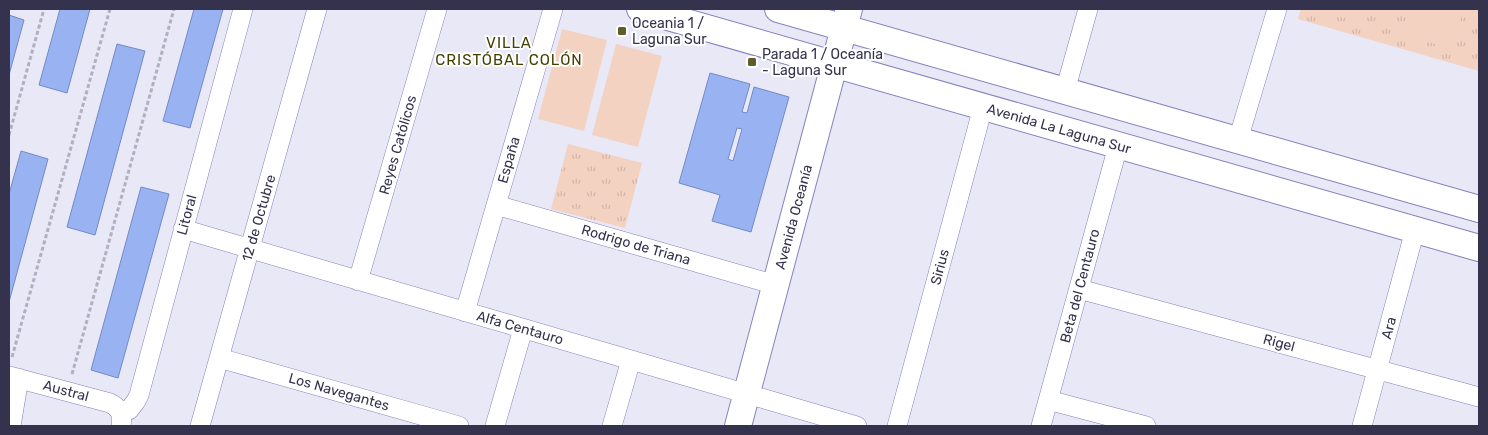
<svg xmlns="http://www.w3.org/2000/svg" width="1488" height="435" font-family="Rubik,sans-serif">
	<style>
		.grass { fill: url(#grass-tufts) }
		.pitch { fill: #f4d2c2 }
		.building { fill: #99b3f2; stroke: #738ac4; fill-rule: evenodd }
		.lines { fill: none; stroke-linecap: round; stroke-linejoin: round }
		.street-casing { stroke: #8681be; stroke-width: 20 }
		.secondary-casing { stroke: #8681be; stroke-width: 28 }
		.path { stroke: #b0b0c1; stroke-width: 3; stroke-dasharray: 4 2.5; stroke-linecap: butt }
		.street { stroke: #fff; stroke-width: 19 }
		.secondary { stroke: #fff; stroke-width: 26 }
		.poi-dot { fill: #5e5d2a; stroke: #fff; stroke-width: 2 }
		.labels { text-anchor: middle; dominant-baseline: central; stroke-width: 4; stroke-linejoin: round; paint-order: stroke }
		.poi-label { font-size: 14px; fill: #34324c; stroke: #fff; text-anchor: start }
		.street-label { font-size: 14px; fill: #34324c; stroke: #fff }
		.neighbourhood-label { font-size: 15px; letter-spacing: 1px; fill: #434000; stroke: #fff }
	</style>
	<defs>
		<pattern id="grass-tufts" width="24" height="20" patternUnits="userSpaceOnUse" patternTransform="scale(1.25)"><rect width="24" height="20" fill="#f4d2c2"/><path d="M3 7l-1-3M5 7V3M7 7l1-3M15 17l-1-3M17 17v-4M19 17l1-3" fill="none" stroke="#d2b5a8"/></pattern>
	</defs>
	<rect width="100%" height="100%" fill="#e8e8f6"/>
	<!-- grass -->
	<path class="grass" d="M1301,9h178v62l-181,-52z
		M568,144l74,19 -17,65 -74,-19z"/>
	<!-- pitch -->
	<path class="pitch" d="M1311,9h48l-3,12z
		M1411,9h53l-12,40 -48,-14z
		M562,29l45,11 -23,91 -46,-12z
		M616,44l46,12 -24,91 -46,-12z"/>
	<!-- building -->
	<path class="building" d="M60,9h30l-23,84 -28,-8z
		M194,9h29l-33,119 -27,-7z
		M9,15l15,5 -15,55z
		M117,44l28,7 -50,184 -28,-8z
		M710,73l40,11 -8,28 5,1 7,-26 35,10 -38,135 -39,-11 8,-26 -41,-12zM737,128l5,1 -9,32 -5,-2z
		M21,151l27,8 -39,143v-108z
		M141,187l28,7 -51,184 -27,-8z"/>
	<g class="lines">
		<!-- street casing -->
		<g class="street-casing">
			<path id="street" d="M1065,91l23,-82
				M1238,140l39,-131
				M496,205l280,80
				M183,229l674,197
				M358,281l79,-272
				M1079,289l400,108
				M465,312l88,-303
				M219,358l240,68
				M9,376l101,27c10,5 13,12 11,23
				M1048,400l98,26
				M120,411l9,-1 7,-9 3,-6 104,-386
				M11,426l8,-48
				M200,426l117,-417
				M495,426l28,-97
				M612,426l19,-66
				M897,426l86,-319
				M1041,426l77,-280
				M1362,426l53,-196"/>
		</g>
		<!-- secondary casing -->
		<g class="secondary-casing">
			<path id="secondary" d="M640,9l839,239
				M778,9l701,200
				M738,426l111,-417"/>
		</g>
		<!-- path -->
		<path class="path" d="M9,135l35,-126
			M12,357l98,-348
			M72,374l102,-365"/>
		<!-- street -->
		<use href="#street" class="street"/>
		<!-- secondary -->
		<use href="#secondary" class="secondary"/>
	</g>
	<!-- markers -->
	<g class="poi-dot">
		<rect x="617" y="26" width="10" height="10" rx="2.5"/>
		<rect x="747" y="57" width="10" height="10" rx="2.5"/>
	</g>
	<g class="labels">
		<!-- poi labels -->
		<g class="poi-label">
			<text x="632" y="23">Oceania 1 /<tspan x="632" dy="16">Laguna Sur</tspan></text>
			<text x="762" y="54">Parada 1 / Oceanía<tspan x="762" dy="16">- Laguna Sur</tspan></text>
		</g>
		<!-- street labels -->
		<g class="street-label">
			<text transform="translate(1059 129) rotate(16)">Avenida La Laguna Sur</text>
			<text transform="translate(398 145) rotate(-74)">Reyes Católicos</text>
			<text transform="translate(509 160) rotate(-74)">España</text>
			<text transform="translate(187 215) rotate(-75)">Litoral</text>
			<text transform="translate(794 217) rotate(-75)">Avenida Oceanía</text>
			<text transform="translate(259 218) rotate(-74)">12 de Octubre</text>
			<text transform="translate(636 245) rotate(16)">Rodrigo de Triana</text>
			<text transform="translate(940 267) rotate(-75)">Sirius</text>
			<text transform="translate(1080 286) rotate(-75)">Beta del Centauro</text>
			<text transform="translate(520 328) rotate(16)">Alfa Centauro</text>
			<text transform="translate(1389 328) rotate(-75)">Ara</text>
			<text transform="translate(1279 343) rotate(15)">Rigel</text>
			<text transform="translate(66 391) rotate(15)">Austral</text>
			<text transform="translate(339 392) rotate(16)">Los Navegantes</text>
		</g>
		<!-- neighbourhood labels -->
		<g class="neighbourhood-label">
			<text x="509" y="43">VILLA<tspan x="509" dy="17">CRISTÓBAL COLÓN</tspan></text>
		</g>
	</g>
	<!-- border -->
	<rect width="1488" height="435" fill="none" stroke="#34324c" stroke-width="20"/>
</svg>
